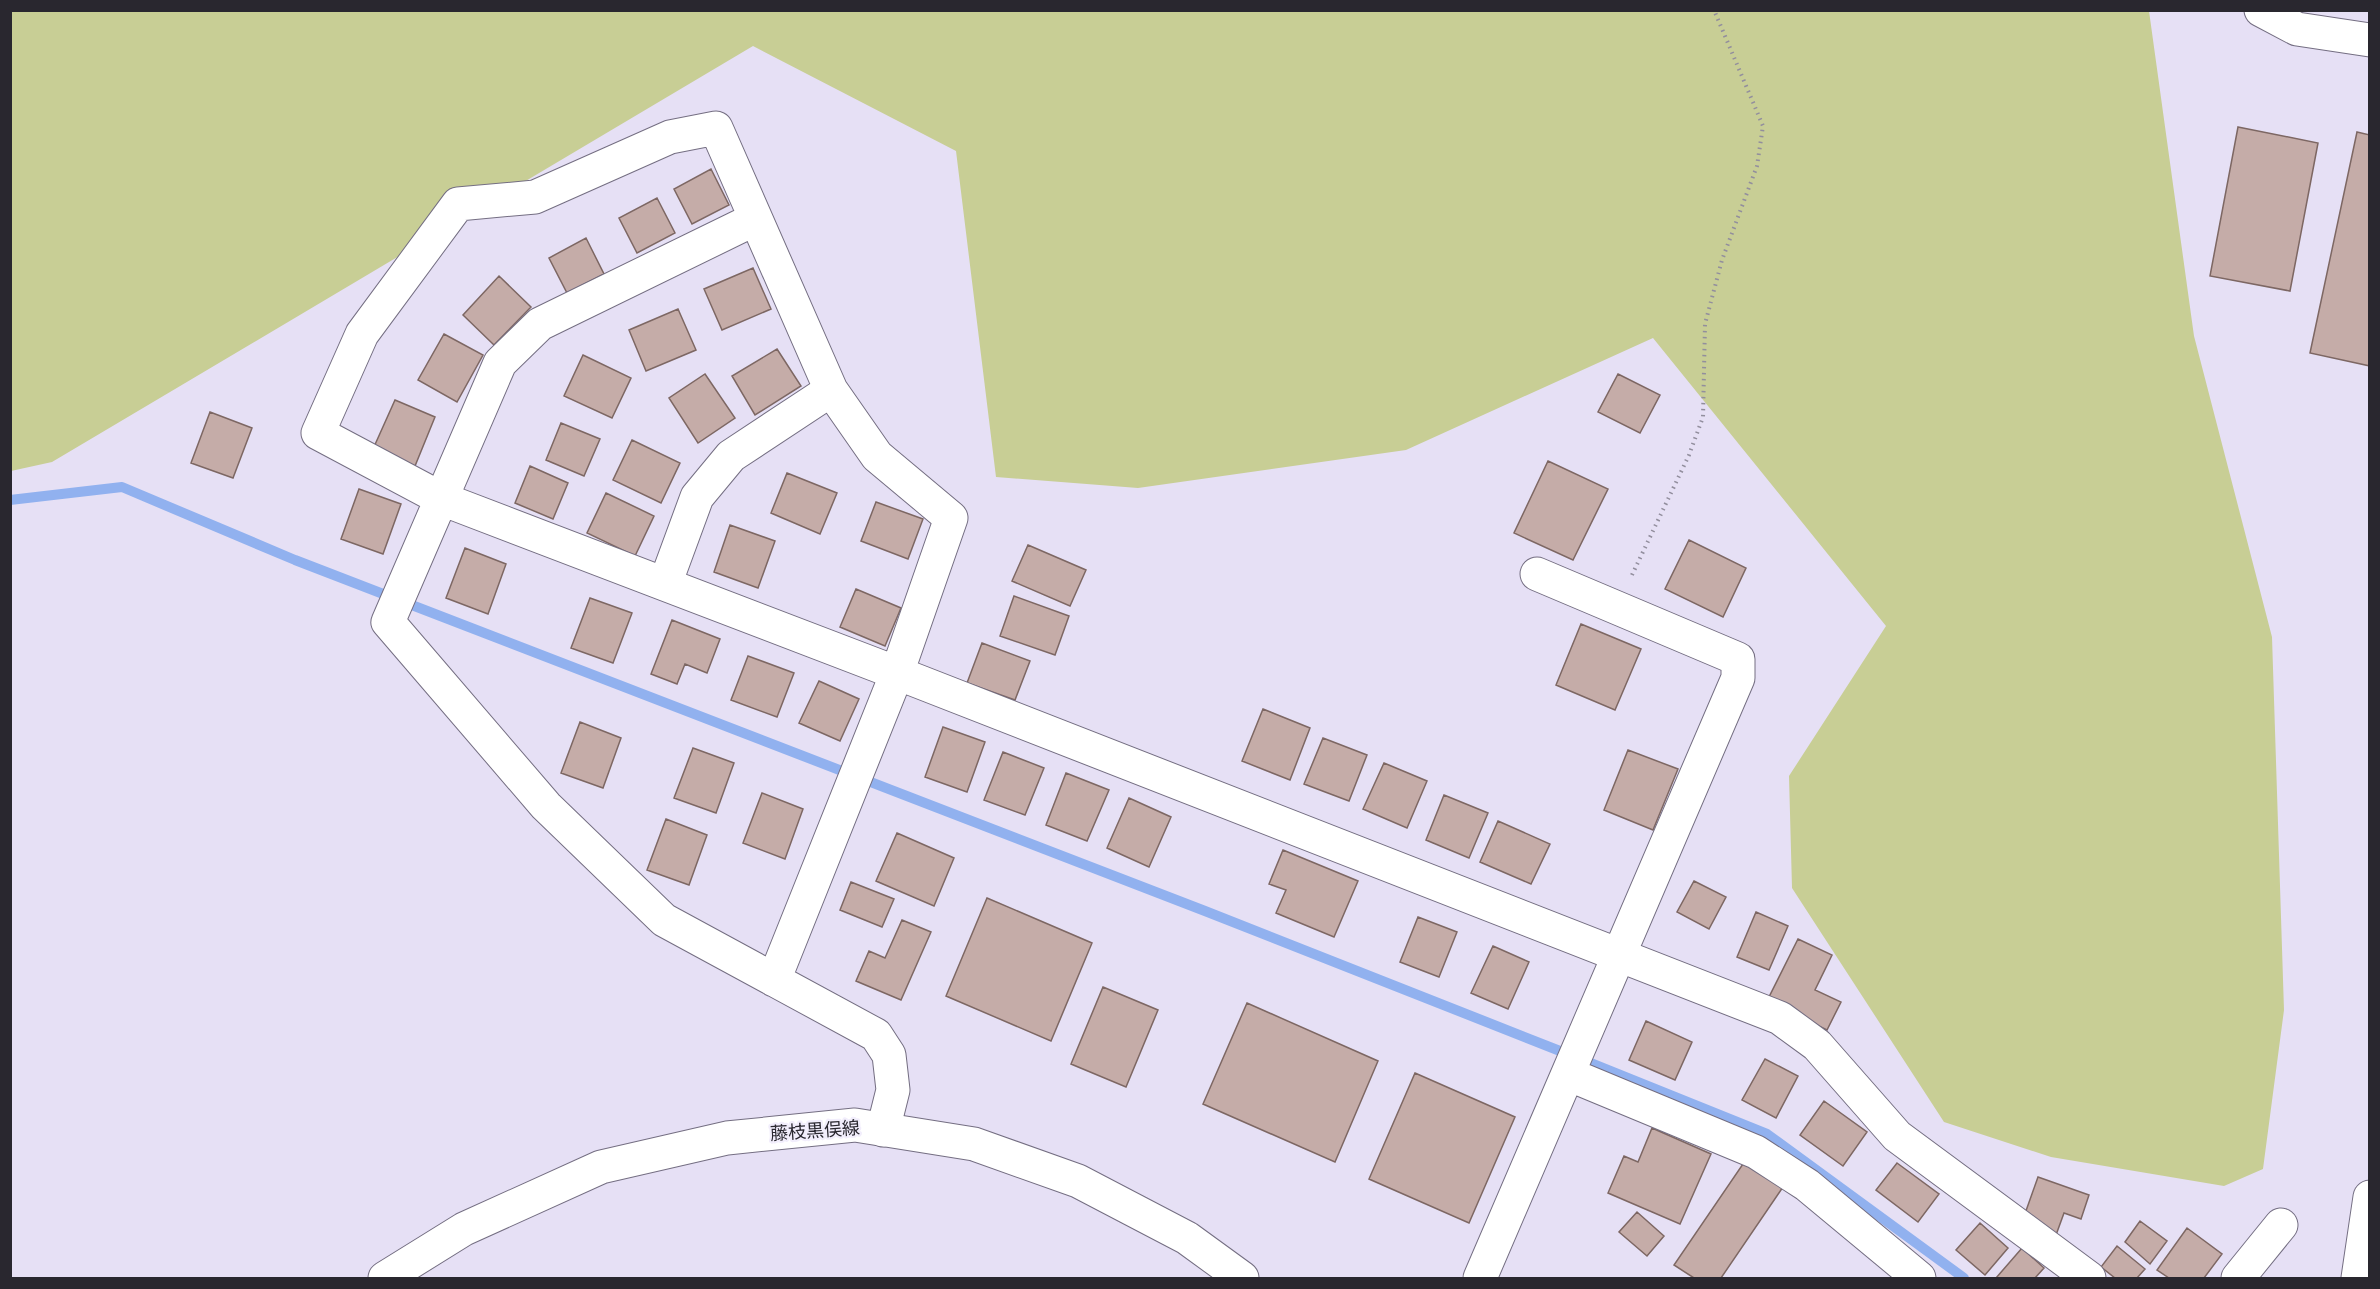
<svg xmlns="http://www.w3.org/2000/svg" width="2380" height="1289" font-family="'Varela Round','Noto Sans JP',sans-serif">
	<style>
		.green { fill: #c8ce95 }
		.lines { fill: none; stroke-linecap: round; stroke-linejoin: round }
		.stream { stroke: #91b1ef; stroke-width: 10 }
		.building { fill: #c5aca8; stroke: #7d6763; stroke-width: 1.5 }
		.minor-casing { stroke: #746e82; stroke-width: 35 }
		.primary-casing { stroke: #746e82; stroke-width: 35 }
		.motorway-casing { stroke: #746e82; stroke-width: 35 }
		.path { stroke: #928e9d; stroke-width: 4; stroke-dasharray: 1.5 4.5; stroke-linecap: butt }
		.minor { stroke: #fff; stroke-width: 33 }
		.primary { stroke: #fff; stroke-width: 33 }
		.motorway { stroke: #fff; stroke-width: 33 }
		.labels { text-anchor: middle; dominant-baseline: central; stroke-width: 4.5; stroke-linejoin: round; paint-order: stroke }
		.street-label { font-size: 18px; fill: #29272f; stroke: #f2eefc }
	</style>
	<rect width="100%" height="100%" fill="#e6e0f5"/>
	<!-- green -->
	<path class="green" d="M11,11h2138l45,325 78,301 12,373 -21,159 -39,17 -173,-29 -107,-35 -152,-234 -3,-112 97,-150 -233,-288 -247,112 -268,38 -142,-11 -40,-326 -203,-105 -701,416 -41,9z"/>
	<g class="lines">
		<!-- stream -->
		<path class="stream" d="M10,500l112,-13 173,73 910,351 383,151 179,72 197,144"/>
	</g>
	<!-- building -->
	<path class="building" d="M2238,127l80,16 -28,148 -80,-15z
		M2357,132l13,3v231l-60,-13z
		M711,169l18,36 -37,19 -18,-35z
		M657,198l18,35 -38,20 -18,-35z
		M586,238l18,36 -37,19 -18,-35z
		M753,268l18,41 -49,21 -18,-41z
		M499,276l32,31 -37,38 -31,-30z
		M678,309l18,41 -50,21 -17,-41z
		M444,334l39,21 -26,47 -39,-22z
		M777,349l24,37 -46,29 -23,-39z
		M583,355l48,23 -19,40 -48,-22z
		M705,374l30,44 -37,25 -29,-45z
		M1618,374l42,21 -20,38 -42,-21z
		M395,400l40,17 -20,49 -42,-17z
		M210,412l42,16 -19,50 -42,-15z
		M561,423l39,16 -16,37 -38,-16z
		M632,440l48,23 -19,40 -48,-23z
		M1548,461l60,28 -35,71 -59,-27z
		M530,466l38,17 -15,36 -38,-16z
		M787,473l50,20 -17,41 -49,-21z
		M359,489l42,15 -18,50 -42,-15z
		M606,493l48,23 -19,40 -48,-23z
		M876,502l47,17 -15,40 -47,-18z
		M730,525l45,16 -17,47 -44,-16z
		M1689,540l57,28 -23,49 -58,-28z
		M1028,545l58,25 -16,36 -58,-25z
		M465,548l41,16 -18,50 -42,-16z
		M856,589l45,19 -16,38 -45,-19z
		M1014,596l55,20 -14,39 -55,-19z
		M590,598l42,15 -19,50 -42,-15z
		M672,620l48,19 -13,34 -22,-9 -8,20 -26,-10z
		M1581,624l60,25 -26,61 -59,-25z
		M982,643l48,18 -15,39 -48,-17z
		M748,656l46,17 -17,44 -46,-17z
		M819,681l40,18 -19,42 -41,-18z
		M1263,709l47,19 -20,52 -48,-19z
		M580,722l41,16 -18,50 -42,-15z
		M943,727l42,15 -18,50 -42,-15z
		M1323,738l44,17 -18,46 -45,-17z
		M693,748l41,15 -18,50 -42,-15z
		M1628,750l50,19 -25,61 -49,-20z
		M1003,752l41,16 -19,47 -41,-15z
		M1384,763l43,18 -20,47 -44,-19z
		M1066,773l43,17 -22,51 -41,-16z
		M762,793l41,16 -18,50 -42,-16z
		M1444,795l44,18 -19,45 -43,-18z
		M1129,798l42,19 -22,50 -42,-19z
		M666,819l41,16 -18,50 -42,-15z
		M1498,821l52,23 -19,40 -51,-22z
		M897,833l57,25 -20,48 -58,-25z
		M1283,850l75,31 -24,56 -58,-24 10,-23 -17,-6z
		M1694,881l32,16 -17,32 -32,-17z
		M851,882l43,17 -12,28 -42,-17z
		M987,898l105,45 -41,98 -105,-45z
		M1756,912l32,14 -19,44 -32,-13z
		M1418,917l39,15 -18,45 -39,-15z
		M902,920l29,12 -30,68 -45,-19 13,-30 16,7z
		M1798,939l34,16 -17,35 26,12 -14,28 -60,-29z
		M1493,946l36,16 -21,47 -37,-16z
		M1103,987l55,23 -32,77 -55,-23z
		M1247,1003l131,58 -43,101 -132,-58z
		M1646,1021l46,21 -17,38 -46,-20z
		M1765,1059l33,17 -22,42 -34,-18z
		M1415,1073l100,44 -46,106 -100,-44z
		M1824,1101l43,31 -24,34 -43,-31z
		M1652,1128l59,26 -31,70 -72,-31 16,-37 14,6z
		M1745,1161l38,26 -62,91h-27l-20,-13z
		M1897,1163l42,31 -21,28 -42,-32z
		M2038,1177l51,18 -8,24 -17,-6 -8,22 -34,-13z
		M1637,1212l27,24 -17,20 -28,-24z
		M2140,1221l27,20 -17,23 -25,-22z
		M1980,1223l28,25 -23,27 -29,-25z
		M2187,1228l35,26 -18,24h-35l-12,-8z
		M2117,1246l28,23 -8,9h-22l-14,-11z
		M2022,1248l22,20 -9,10h-39z"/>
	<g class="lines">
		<!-- minor casing -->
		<g class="minor-casing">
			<path id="minor" d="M2261,10l36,19 73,11
				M755,219l-215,105 -40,39 -112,259 158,184 118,114 212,115 13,20 4,35 -10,40
				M665,584l32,-87 34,-41 100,-66
				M774,980l123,-307 54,-155 -74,-62 -46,-66 -115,-262 -46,9 -135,60 -77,7 -96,130 -44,99 124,66 455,174 883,345 37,27 80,91 192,142
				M1568,1074l188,78 51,33 112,93
				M1480,1278l258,-600v-19l-201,-85
				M2238,1278l43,-53"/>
		</g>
		<!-- primary casing -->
		<g class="primary-casing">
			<path id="primary" d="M385,1278l79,-49 137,-62 126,-29 128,-13 119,19 104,37 109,57 55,40"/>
		</g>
		<!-- motorway casing -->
		<g class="motorway-casing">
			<path id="motorway" d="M2358,1278l12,-81"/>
		</g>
		<!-- path -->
		<path class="path" d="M1632,575l57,-120 14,-38 2,-93 17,-64 35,-94 6,-40 -49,-116"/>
		<!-- minor -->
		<use href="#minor" class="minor"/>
		<!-- primary -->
		<use href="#primary" class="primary"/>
		<!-- motorway -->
		<use href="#motorway" class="motorway"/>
	</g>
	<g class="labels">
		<!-- street labels -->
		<g class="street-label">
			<text transform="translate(815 1131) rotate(-4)">藤枝黒俣線</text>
		</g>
	</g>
	<!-- border -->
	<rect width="2380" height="1289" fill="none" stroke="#29272f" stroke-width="24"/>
</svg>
